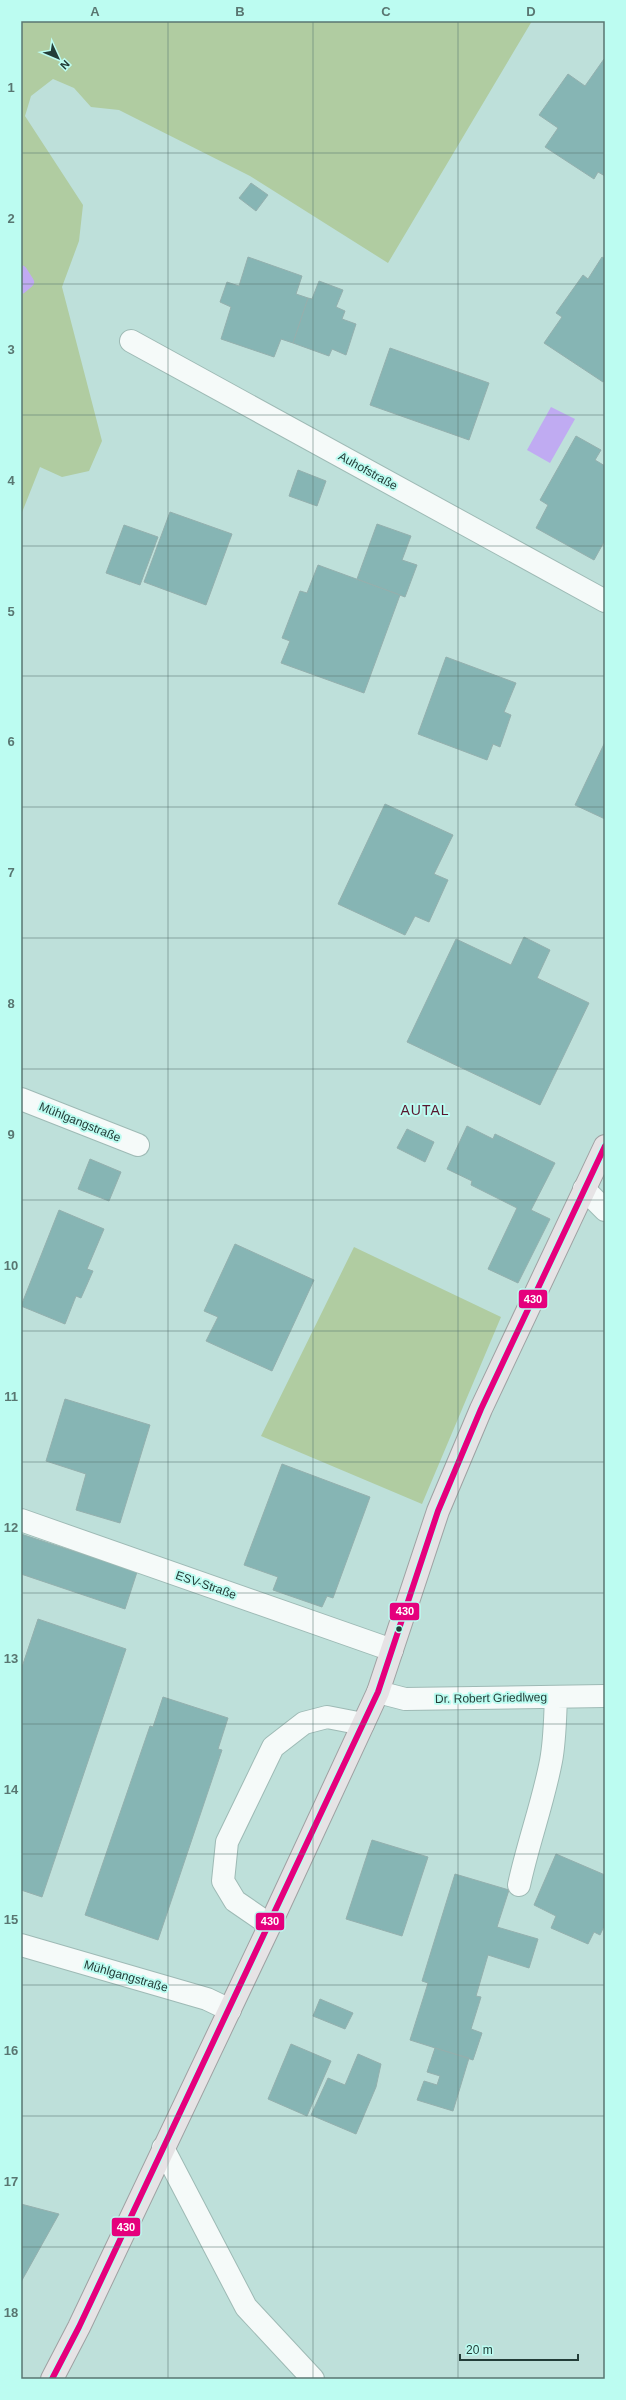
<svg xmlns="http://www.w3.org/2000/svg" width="626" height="2400" font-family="Arial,sans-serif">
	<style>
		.green { fill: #b0cca1 }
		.water { fill: #c0abf2 }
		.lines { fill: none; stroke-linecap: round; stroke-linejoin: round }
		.stream { stroke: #c0abf2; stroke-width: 12 }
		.building { fill: #86b5b4; stroke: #94b0ae }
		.minor-casing { stroke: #9ebab5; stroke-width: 24 }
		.major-casing { stroke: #9fa1a2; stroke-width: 24 }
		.minor { stroke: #f5faf9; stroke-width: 22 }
		.major { stroke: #e6e3e5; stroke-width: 22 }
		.bus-1-casing { stroke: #bcfcf1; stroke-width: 9 }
		.bus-1 { stroke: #e5007d; stroke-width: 6 }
		.grid { fill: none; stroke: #597671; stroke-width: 1; stroke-opacity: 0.55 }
		.bus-dot { fill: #233d38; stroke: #bcfcf1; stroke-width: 1.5 }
		.labels { text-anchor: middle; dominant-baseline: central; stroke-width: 4; stroke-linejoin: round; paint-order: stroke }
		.street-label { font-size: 12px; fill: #233d38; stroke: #bcfcf1 }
		.quarter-label { font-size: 14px; letter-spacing: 1px; fill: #59162e; stroke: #bcfcf1 }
		.line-badge { stroke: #bcfcf1; stroke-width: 1.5 }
		.badge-label { font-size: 11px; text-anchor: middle; font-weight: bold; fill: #fff }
		.neatline { fill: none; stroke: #597671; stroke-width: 1.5 }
		.grid-label { font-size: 13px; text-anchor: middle; font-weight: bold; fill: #597671 }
	</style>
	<rect width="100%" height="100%" fill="#bee0da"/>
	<!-- green -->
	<path class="green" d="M21,21h511l-144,242 -138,-87 -131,-66 -28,-3 -17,-19 -21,-9 -22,17 -6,20 58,89 -4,36 -17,46 40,154 -13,30 -27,6 -22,-10 -19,48z
		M354,1247l147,70 -79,187 -161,-68z"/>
	<!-- water -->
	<path class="water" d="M551,407l24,12 -25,44 -23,-13z"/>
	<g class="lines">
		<!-- stream -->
		<path class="stream" d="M21,271l7,11 -7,6"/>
	</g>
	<!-- building -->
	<path class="building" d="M604,59l1,117 -7,-4 -4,7 -49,-32 13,-19 -19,-13 29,-41 17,12z
		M251,183l17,12 -12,16 -17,-13z
		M248,257l54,19 -6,18 12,4 -15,45 -12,-4 -7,18 -53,-18 10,-32 -11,-5 7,-20 12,4z
		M602,257l3,2v120l-2,3 -59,-39 18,-26 -6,-4 27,-38 5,4z
		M319,281l24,9 -7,17 9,4 -3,8 14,5 -10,31 -14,-6 -3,7 -36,-13 15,-45 4,1z
		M390,348l99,35 -20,57 -99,-35z
		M576,436l25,14 -6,10 10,6v74l-11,20 -58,-32 12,-23 -8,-5z
		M298,470l28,11 -9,25 -28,-10z
		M170,512l62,22 -26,71 -62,-23z
		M377,524l34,12 -9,24 15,5 -12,32 -48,-18z
		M124,525l34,12 -18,48 -34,-12z
		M318,565l82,30 -36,98 -83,-30 9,-22 -8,-3 18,-47 7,2z
		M446,657l70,26 -12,29 7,3 -11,32 -7,-3 -6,16 -69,-26z
		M605,742v77l-30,-14z
		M385,804l68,31 -19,39 14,6 -19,42 -14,-6 -10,19 -67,-31z
		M524,937l26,13 -13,28 52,25 -49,102 -133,-63 49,-103 55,26z
		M467,1126l26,13 2,-5 60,29 -24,47 19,9 -32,64 -30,-14 29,-61 -46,-23 1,-4 -25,-12z
		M407,1129l27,13 -9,20 -28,-14z
		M90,1159l31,13 -12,29 -31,-12z
		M59,1210l45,19 -17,40 6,2 -12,27 -5,-2 -11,28 -44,-18z
		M235,1244l79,36 -42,91 -66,-30 12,-24 -14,-6z
		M65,1399l85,26 -30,98 -44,-13 10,-36 -40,-13z
		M282,1464l88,33 -37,101 -6,-2 -5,11 -49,-17 5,-13 -34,-12z
		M21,1534l116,38 -12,37 -104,-35z
		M38,1619l88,30 -84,248 -21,-7v-220z
		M163,1697l65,21 -10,31 4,1 -64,190 -73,-25 65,-189 3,1z
		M372,1840l56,17 -26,79 -56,-17z
		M556,1854l49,21v49l-5,11 -6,-3 -6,12 -37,-16 5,-12 -22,-11z
		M455,1874l54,16 -12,37 41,12 -9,29 -41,-13 -12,41 5,1 -10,32 11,4 -9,27 -63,-20 18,-57 -6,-2z
		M320,1999l33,14 -8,16 -32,-13z
		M291,2044l40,17 -24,55 -39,-17z
		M435,2048l34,10 -16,53 -36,-11 7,-19 13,4 3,-9 -13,-4z
		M358,2054l23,10 -5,23 -20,47 -45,-19 17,-37 17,7z
		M21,2204l38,10 -38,68z"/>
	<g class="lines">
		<!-- minor casing -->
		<g class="minor-casing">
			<path id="minor" d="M131,341l474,260
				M21,1099l117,46
				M584,1189l21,21
				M21,1520l371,130
				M378,1692l27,7 200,-3
				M519,1885c9,-42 24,-82 32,-124 4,-21 4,-43 5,-64
				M270,1925l-35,-24 -12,-20 4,-39 46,-95 31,-24 23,-6 36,7
				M21,1945l186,54 23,11
				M163,2148l83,159 67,72"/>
		</g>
		<!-- major casing -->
		<g class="major-casing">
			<path id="major" d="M52,2379l27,-52 191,-402 108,-233 60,-181 43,-102 124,-263"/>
		</g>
		<!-- minor -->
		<use href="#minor" class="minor"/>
		<!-- major -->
		<use href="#major" class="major"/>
		<!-- bus-1 casing -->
		<g class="bus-1-casing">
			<path id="bus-1" d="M52,2379l27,-52 299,-635 60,-181 43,-102 124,-263"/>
		</g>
		<!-- bus-1 -->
		<use href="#bus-1" class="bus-1"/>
	</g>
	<!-- grid -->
	<path class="grid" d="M168,21v2358M313,21v2358M458,21v2358M21,153h584M21,284h584M21,415h584M21,546h584M21,676h584M21,807h584M21,938h584M21,1069h584M21,1200h584M21,1331h584M21,1462h584M21,1593h584M21,1724h584M21,1854h584M21,1985h584M21,2116h584M21,2247h584"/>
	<!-- markers -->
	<circle class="bus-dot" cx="399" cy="1629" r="3.5"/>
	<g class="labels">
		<!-- street labels -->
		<g class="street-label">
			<text transform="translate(368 471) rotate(29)">Auhofstraße</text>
			<text transform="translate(80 1122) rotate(22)">Mühlgangstraße</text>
			<text transform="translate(206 1585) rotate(19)">ESV-Straße</text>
			<text transform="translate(491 1698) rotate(-1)">Dr. Robert Griedlweg</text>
			<text transform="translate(126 1976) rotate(16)">Mühlgangstraße</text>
		</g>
		<!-- quarter labels -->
		<g class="quarter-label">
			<text x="425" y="1110">AUTAL</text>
		</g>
	</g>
	<g class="line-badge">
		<rect x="518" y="1289" width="30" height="20" rx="4" fill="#e5007d"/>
		<rect x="389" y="1602" width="31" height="19" rx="4" fill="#e5007d"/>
		<rect x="255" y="1912" width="30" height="19" rx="4" fill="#e5007d"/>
		<rect x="111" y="2217" width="30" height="20" rx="4" fill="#e5007d"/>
	</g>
	<g class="badge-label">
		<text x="533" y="1303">430</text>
		<text x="405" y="1615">430</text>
		<text x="270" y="1925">430</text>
		<text x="126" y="2231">430</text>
	</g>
	<!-- border -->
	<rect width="626" height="2400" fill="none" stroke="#bcfcf1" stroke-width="44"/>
	<!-- north arrow -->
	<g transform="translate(58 58) rotate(134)" stroke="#bcfcf1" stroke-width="3" paint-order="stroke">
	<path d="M0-3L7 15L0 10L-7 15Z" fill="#233d38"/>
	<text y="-6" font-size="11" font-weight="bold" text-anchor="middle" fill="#233d38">N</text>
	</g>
	<!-- scale -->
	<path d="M460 2354v6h118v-6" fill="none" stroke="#233d38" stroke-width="2"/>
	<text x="466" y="2354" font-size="12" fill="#233d38" stroke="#bcfcf1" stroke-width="3" paint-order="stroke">20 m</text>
	<rect x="22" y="22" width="582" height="2356" class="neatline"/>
	<g class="grid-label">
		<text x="95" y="16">A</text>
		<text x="240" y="16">B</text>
		<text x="386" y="16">C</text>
		<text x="531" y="16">D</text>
		<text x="11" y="92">1</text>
		<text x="11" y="223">2</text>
		<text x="11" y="354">3</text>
		<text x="11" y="485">4</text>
		<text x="11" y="616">5</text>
		<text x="11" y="746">6</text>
		<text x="11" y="877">7</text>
		<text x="11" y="1008">8</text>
		<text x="11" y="1139">9</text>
		<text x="11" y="1270">10</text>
		<text x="11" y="1401">11</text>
		<text x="11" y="1532">12</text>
		<text x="11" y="1663">13</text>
		<text x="11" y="1794">14</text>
		<text x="11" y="1924">15</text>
		<text x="11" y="2055">16</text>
		<text x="11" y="2186">17</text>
		<text x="11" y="2317">18</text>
	</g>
</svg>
